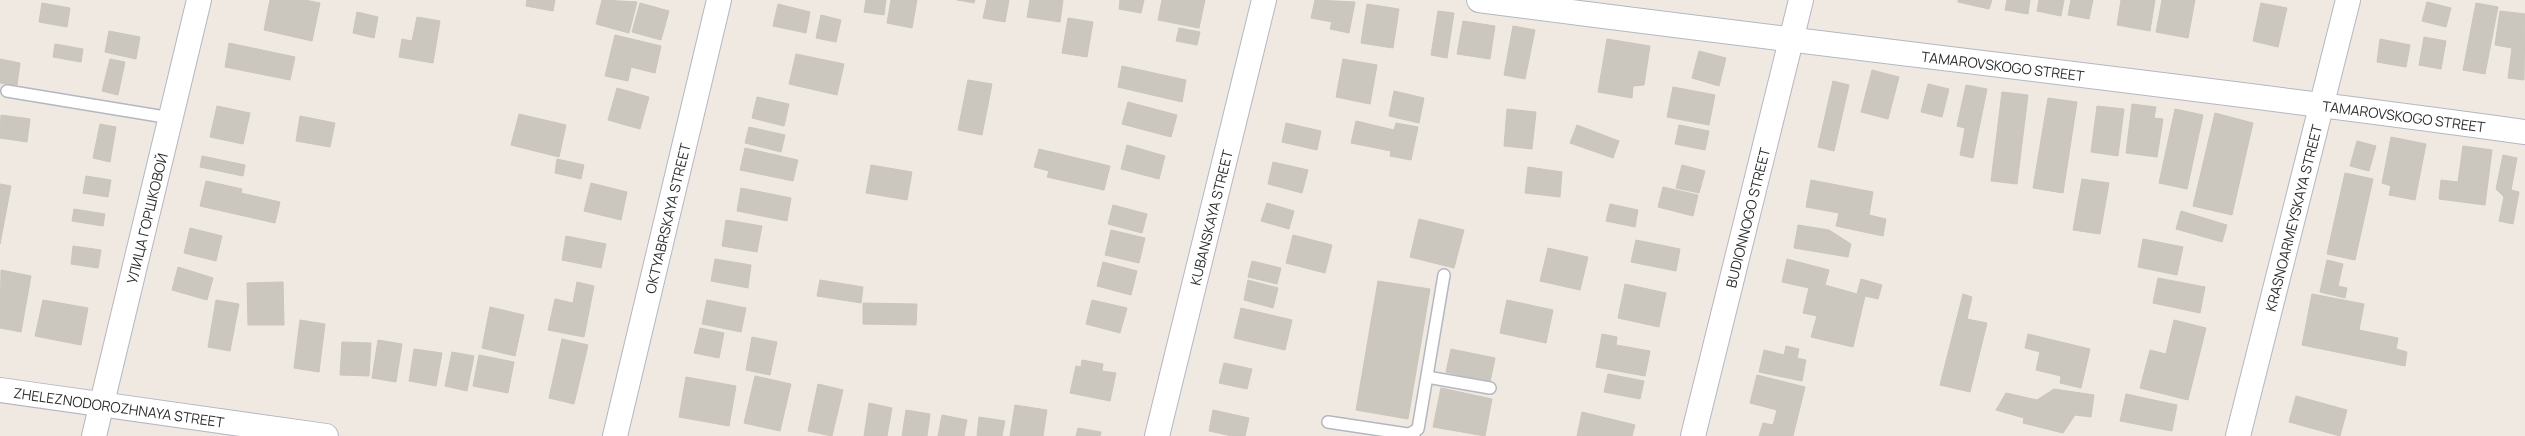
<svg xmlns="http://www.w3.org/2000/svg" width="2525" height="436" font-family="Manrope,sans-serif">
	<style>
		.building { fill: #cbc7bf; stroke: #cbc5ba }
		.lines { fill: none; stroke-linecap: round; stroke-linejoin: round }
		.service-casing { stroke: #b4b7c1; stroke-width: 14 }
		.minor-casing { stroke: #b4b7c1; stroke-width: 26 }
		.service { stroke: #fff; stroke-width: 11 }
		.minor { stroke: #fff; stroke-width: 24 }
		.labels { text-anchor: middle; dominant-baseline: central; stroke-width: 5; stroke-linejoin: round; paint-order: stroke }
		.street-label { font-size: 14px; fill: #2e2e2e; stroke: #fff }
	</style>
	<rect width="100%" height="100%" fill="#efe9e1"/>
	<!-- building -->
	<path class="building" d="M270,0h35l15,3 -8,38 -48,-11z
		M527,0h28l-2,11 -27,-5z
		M602,0l35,2 -8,31 -33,-9z
		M866,0h20l-2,15 -20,-3z
		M891,0h26l-5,28 -25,-5z
		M957,0h18l-1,3z
		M987,0h22l-4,22 -22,-4z
		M1030,0h33l-3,22 -33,-5z
		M1120,0h24l-3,13 -22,-4z
		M1162,0h43l-6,28 -41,-8z
		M1315,0l40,2 -6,31 -19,-4 2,-7 -21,-4z
		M1958,0h34l-3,9 -31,-7z
		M2007,0h23l-2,14 -23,-4z
		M2039,0h25l-3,16 -24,-5z
		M2071,0h22l-4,19 -21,-4z
		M2121,0h34l-5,31 -33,-6z
		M2162,0h33l-7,38 -32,-6z
		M2427,2l24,6 -5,19 -24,-6z
		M42,3l28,5 -3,19 -28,-5z
		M640,3l29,8 -8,29 -29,-8z
		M2261,3l26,5 -9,39 -25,-6z
		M2476,3l22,4 -13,67 -22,-4z
		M778,4l32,8 -4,21 -33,-7z
		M1367,4l32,5 -6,39 -32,-5z
		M1438,11l16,2 -7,45 -16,-3z
		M2500,11l25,3 -1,66 -16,-2 4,-30 -17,-3z
		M357,12l21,5 -4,21 -21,-5z
		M821,15l20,5 -5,22 -20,-4z
		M417,17l23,4 -7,42 -34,-6 3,-18 10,2z
		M1068,18l25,4 -6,35 -25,-4z
		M1463,21l32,5 -5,33 -33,-5z
		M1513,26l22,4 -10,49 -21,-4z
		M1179,28l21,4 -3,13 -21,-4z
		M109,31l31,6 -4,22 -31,-7z
		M615,35l46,11 -6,27 -24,-6 -3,14 -23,-5z
		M2424,37l22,4 -5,28 -22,-4z
		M1607,39l43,7 -6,39 -11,1 -1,12 -34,-6z
		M2380,39l30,6 -4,22 -29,-5z
		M229,43l66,14 -5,23 -65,-13z
		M55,44l28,5 -2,13 -28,-5z
		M1699,51l27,7 -7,28 -27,-8z
		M796,54l48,10 -7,31 -48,-11z
		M0,59l20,4 -3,22 -17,-2z
		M110,59l15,3 -7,33 -16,-4z
		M1343,59l34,6 -7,39 -34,-7z
		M1122,66l64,14 -4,22 -64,-15z
		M1872,70l27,7 -11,42 -27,-7z
		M968,80l24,4 -10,51 -24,-5z
		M1833,81l16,4 -15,66 -16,-4z
		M1928,84l21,5 -7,28 -21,-5z
		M1966,85l21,4 -14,69 -13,-3 5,-27 -8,-2z
		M1673,87l42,8 -6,30 -42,-8z
		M617,88l32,9 -9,32 -32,-9z
		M1394,91l30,7 -5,25 -30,-7z
		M2002,92l26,3 -11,89 -26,-3z
		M757,97l32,7 -5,22 -32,-8z
		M2048,98l29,4 -14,91 -30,-5z
		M1128,102l49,13 -6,22 -49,-13z
		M2132,104l24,3 -2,11 9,1 -6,38 -31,-4z
		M217,106l33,7 -7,31 -33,-7z
		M2097,106l27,3 -6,47 -27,-4z
		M1507,109l29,3 -4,37 -28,-3z
		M2175,109l28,6 -16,74 -28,-6z
		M2215,113l38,10 -21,92 -39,-9z
		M519,114l47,11 -7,32 -48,-12z
		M1,115l29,4 -3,23 -27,-4z
		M300,116l35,7 -5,24 -34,-6z
		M1356,121l38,9 2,-7 22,4 -7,33 -21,-4 1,-5 -40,-8z
		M1286,123l35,8 -4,19 -35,-8z
		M100,124l16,3 -6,35 -17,-4z
		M1577,125l42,16 -6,17 -43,-15z
		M1679,125l30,6 -4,19 -30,-6z
		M749,127l36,8 -4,17 -36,-9z
		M2391,137l35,7 -11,56 -26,-5 2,-9 -9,-3z
		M2357,141l19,5 -7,25 -19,-5z
		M1127,145l38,11 -6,23 -38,-10z
		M2463,146l29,4 -7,55 -46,-6 2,-19 17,2z
		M745,148l53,12 -5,21 -53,-11z
		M1039,149l71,17 -6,24 -57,-13 2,-6 -15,-4z
		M2503,155l14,3 -6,32 8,2 -6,32 -14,-3 5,-24 -8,-8z
		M202,156l43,9 -2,11 -43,-9z
		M557,159l27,6 -3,14 -26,-6z
		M1273,162l35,8 -6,23 -34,-9z
		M871,165l41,7 -5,28 -41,-7z
		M1682,165l23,6 -6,22 -23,-5z
		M1528,167l34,5 -2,25 -35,-4z
		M2345,173l28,6 -18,81 -28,-6z
		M86,176l25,4 -3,17 -25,-4z
		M2082,179l27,4 -9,51 -27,-4z
		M1811,180l62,12 -4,23 17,4 -3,17 -47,-10 3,-13 -33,-6z
		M206,181l36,8 -1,4 39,9 -5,21 -75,-17z
		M591,183l36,9 -6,28 -37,-9z
		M0,184l11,2 -11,58z
		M1663,187l35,8 -5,21 -35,-9z
		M741,188l50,10 -4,23 -50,-10z
		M1267,203l27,8 -5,18 -28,-8z
		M1610,204l28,6 -3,17 -29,-6z
		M1113,205l34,9 -5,19 -34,-9z
		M74,209l31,5 -2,12 -31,-5z
		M2181,211l46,14 -5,17 -46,-13z
		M1419,219l45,11 -10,38 -44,-11z
		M726,220l36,6 -5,26 -35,-6z
		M1798,225l31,5 22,14 -3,13 -54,-9z
		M190,228l32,8 -6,25 -32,-8z
		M1111,230l34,8 -6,25 -34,-8z
		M1293,235l39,10 -7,28 -39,-10z
		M566,236l40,8 -5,24 -39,-8z
		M2143,239l40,8 -6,28 -39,-8z
		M1636,240l44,9 -4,22 -45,-9z
		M73,246l28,4 -3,18 -27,-4z
		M1548,248l40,9 -8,33 -40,-9z
		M715,259l36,6 -3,23 -37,-7z
		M1787,259l42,11 -4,15 32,9 4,-15 21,6 -4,14 -13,-3 -12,51 -42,-10 6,-21 -14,-3 6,-25 -27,-6z
		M2327,260l16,4 -5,22 9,2 -2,10 -25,-6z
		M1252,261l29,7 -4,16 -29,-7z
		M1103,262l34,9 -6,24 -34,-9z
		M178,267l35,11 -6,22 -35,-10z
		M1,270l30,6 -10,56 -21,-4z
		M2158,278l47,9 -5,26 -47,-10z
		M820,280l43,7 -2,16 -44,-7z
		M1248,280l30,8 -5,20 -29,-8z
		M1378,281l52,8 -22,130 -52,-9z
		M283,282l1,43h-36l-1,-42z
		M577,282l17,4 -10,51 -36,-7 7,-31 18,4z
		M1625,284l41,9 -7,34 -41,-9z
		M1963,294l9,3 -5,22 20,4 -17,69 -30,-7z
		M2312,294l52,10 -5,26 39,8 -2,11 11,3 -2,14 -103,-21z
		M43,300l45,8 -7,37 -46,-9z
		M216,300l23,4 -9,47 -22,-4z
		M707,300l39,8 -5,24 -39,-8z
		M1092,300l35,8 -7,25 -34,-9z
		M1507,300l46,10 -7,33 -46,-10z
		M863,303l54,1 -1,21 -53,-1z
		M490,307l34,8 -9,41 -33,-8z
		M1241,308l51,12 -7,30 -51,-12z
		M300,320l25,4 -6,48 -25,-4z
		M2174,320l32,8 -18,72 -48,-12 10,-38 16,4z
		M700,328l24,5 -5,25 -25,-5z
		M1602,334l15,3 -1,8 34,6 -5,25 -49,-9z
		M2028,334l62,15 -9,39 -21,-5 1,-7 -25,-6 4,-18 -15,-4z
		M752,337l25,5 -7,33 -24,-5z
		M562,339l26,6 -14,59 -25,-6z
		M378,340l24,4 -6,38 -24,-4z
		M342,342l29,1 -2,33 -29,-1z
		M1786,346l13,3 -2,9 9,2 -4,21 -43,-9 5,-22 20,5z
		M414,349l28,4 -6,33 -27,-5z
		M1451,349l44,9 -5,24 -44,-10z
		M452,352l22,4 -7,35 -22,-5z
		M479,355l35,7 -6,31 -35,-7z
		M1082,360l21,4 -1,7 14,2 -6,28 -40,-8 6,-27 5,1z
		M1224,363l28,6 -5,20 -28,-6z
		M1608,374l36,7 -4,18 -36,-7z
		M1757,375l48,12 -12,49h-34l4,-13 10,2 4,-15 -27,-7z
		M755,376l36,8 -11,47 -36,-8z
		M686,377l50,9 -7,40 -50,-9z
		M818,384l25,6 -11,46 -24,-5z
		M1441,388l51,11 -7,37 -52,-9z
		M2054,389l40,6 -3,22 -16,-2 -12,18 -40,-10 1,-5 -28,-8 10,-17 31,7z
		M2126,394l51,11 -5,26 -52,-10z
		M2296,396l51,14 -7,26 -51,-14z
		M869,403l23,5 -5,28h-23z
		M1015,405l32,5 -4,26h-33z
		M906,410l24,4 -3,22h-25z
		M1213,410l36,8 -4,18h-13l-23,-5z
		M1582,412l53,13 -3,11h-55z
		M942,415l25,5 -3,16h-26z
		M979,417l26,4 -3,15h-25z
		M1078,428l23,4 -1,4h-24z"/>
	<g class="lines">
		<!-- service casing -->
		<g class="service-casing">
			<path id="service" d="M7,91l164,27
				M1427,377l63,11
				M1328,422l86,13
				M1406,436l12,-7 26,-154"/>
		</g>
		<!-- minor casing -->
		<g class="minor-casing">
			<g id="minor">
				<path id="s1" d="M1479,0c348,46 698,84 1046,132"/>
				<path id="s2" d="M0,390l326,46"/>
				<path id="s3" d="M94,436l105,-436"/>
				<path id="s4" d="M615,436l104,-436"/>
				<path id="s5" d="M1157,436l107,-436"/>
				<path id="s6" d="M1693,436l108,-436"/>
				<path id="s7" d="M2238,436l110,-436"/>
			</g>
		</g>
		<!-- service -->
		<use href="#service" class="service"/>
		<!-- minor -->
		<use href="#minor" class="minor"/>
	</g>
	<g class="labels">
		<!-- street labels -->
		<g class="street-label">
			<text stroke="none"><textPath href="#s1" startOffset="528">TAMAROVSKOGO STREET</textPath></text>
			<text stroke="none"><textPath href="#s1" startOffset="932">TAMAROVSKOGO STREET</textPath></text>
			<text stroke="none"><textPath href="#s3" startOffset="224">УЛИЦА ГОРШКОВОЙ</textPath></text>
			<text stroke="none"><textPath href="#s4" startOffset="224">OKTYABRSKAYA STREET</textPath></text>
			<text stroke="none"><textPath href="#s5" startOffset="225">KUBANSKAYA STREET</textPath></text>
			<text stroke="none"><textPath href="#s6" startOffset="225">BUDIONNOGO STREET</textPath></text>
			<text stroke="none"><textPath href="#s7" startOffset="225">KRASNOARMEYSKAYA STREET</textPath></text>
			<text stroke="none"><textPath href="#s2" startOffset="120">ZHELEZNODOROZHNAYA STREET</textPath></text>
		</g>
	</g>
</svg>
